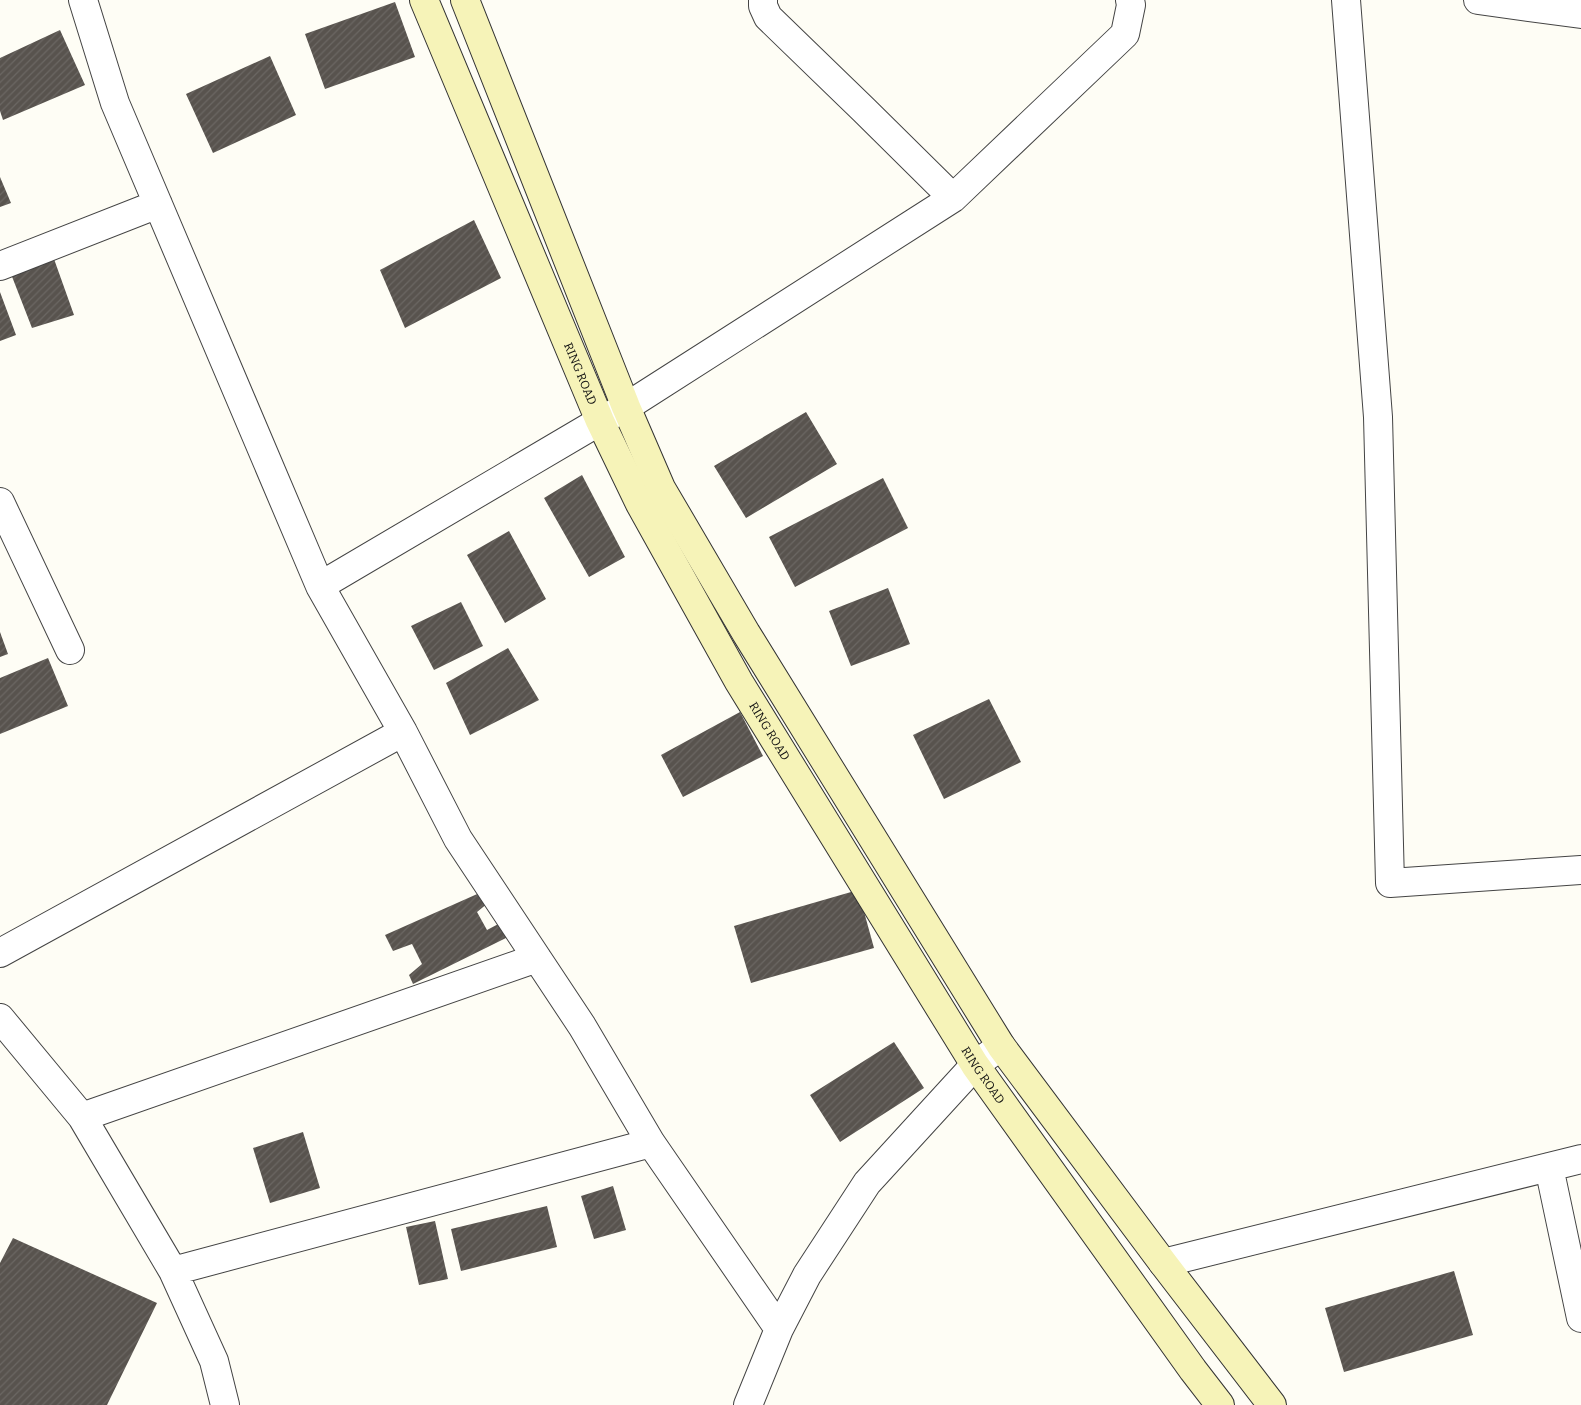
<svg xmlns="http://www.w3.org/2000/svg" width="1581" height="1405" font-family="Bitter,serif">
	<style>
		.building { fill: url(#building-hatch) }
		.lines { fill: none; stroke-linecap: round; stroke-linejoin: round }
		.street-casing { stroke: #444; stroke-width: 30 }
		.secondary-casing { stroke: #333; stroke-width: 30 }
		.street { stroke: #fff; stroke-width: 28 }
		.secondary { stroke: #f6f3b8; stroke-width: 28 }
		.labels { text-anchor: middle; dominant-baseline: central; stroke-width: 5; stroke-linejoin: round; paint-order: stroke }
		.street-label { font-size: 12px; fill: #111; stroke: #fff }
	</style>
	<defs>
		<pattern id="building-hatch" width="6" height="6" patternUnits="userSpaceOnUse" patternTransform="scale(1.25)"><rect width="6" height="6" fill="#58534e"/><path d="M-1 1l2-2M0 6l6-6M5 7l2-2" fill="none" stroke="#6b6763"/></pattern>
	</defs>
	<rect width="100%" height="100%" fill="#fefdf5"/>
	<!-- building -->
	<path class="building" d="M395,2l20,55 -90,32 -20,-55z
		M60,30l25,55 -82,35 -3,-9v-53z
		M270,56l26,59 -83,38 -27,-59z
		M0,177l11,26 -11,4z
		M474,220l27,58 -96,50 -25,-58z
		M54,259l20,56 -42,13 -21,-54z
		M0,292l16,43 -16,6z
		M806,412l31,52 -91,54 -32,-52z
		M582,475l43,82 -36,20 -45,-79z
		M883,478l25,50 -113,59 -26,-50z
		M509,531l37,68 -41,24 -38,-68z
		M888,588l22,56 -59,22 -22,-55z
		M461,602l22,44 -49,24 -23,-44z
		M0,632l8,22 -8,3z
		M508,648l31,52 -69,35 -24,-52z
		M48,658l20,48 -68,28v-56z
		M989,699l32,63 -77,37 -31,-64z
		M740,712l23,44 -80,41 -22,-42z
		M858,890l16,58 -123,35 -17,-57z
		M484,891l4,12 -11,9 10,18 17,-9 4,16 -95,47 -4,-9 13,-11 -10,-20 -19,7 -8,-16z
		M894,1042l30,46 -84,54 -30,-47z
		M303,1132l17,56 -50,15 -17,-55z
		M613,1186l13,44 -32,9 -13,-43z
		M547,1206l10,41 -96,24 -10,-42z
		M435,1221l13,58 -29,6 -13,-58z
		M13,1238l144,65 -50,102h-107v-142z
		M1454,1271l19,64 -129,37 -19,-64z"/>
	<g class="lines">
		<!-- street casing -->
		<g class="street-casing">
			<path id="street" d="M83,0l32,103 205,483 83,146 55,107 124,187 69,117 128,186
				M763,0v6l5,11 96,93 89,88
				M1346,0l32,417 12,466 191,-13
				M1478,0l103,14
				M0,266l158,-62
				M0,502l70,148
				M320,586l280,-165 26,-14 327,-209 172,-164 6,-29 -1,-5
				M0,953l403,-221
				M0,1018l82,99 91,154 41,90 11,44
				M82,1117l455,-159
				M1549,1167l32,151
				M1163,1263l418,-104
				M173,1271l478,-128
				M748,1405l31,-76 28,-54 60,-92 108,-118 26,-19"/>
		</g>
		<!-- secondary casing -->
		<g class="secondary-casing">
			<g id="secondary">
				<path id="s1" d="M424,0l176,421 40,83 99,178 236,383 218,305 27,35"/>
				<path d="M465,0l161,407 35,81 85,145 255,413 162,217 109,142"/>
			</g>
		</g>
		<!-- street -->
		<use href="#street" class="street"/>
		<!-- secondary -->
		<use href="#secondary" class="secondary"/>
	</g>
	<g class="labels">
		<!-- street labels -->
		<g class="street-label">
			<text stroke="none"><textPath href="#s1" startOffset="405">RING ROAD</textPath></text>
			<text stroke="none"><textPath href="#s1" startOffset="810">RING ROAD</textPath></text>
			<text stroke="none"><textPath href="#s1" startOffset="1215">RING ROAD</textPath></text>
		</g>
	</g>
</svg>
